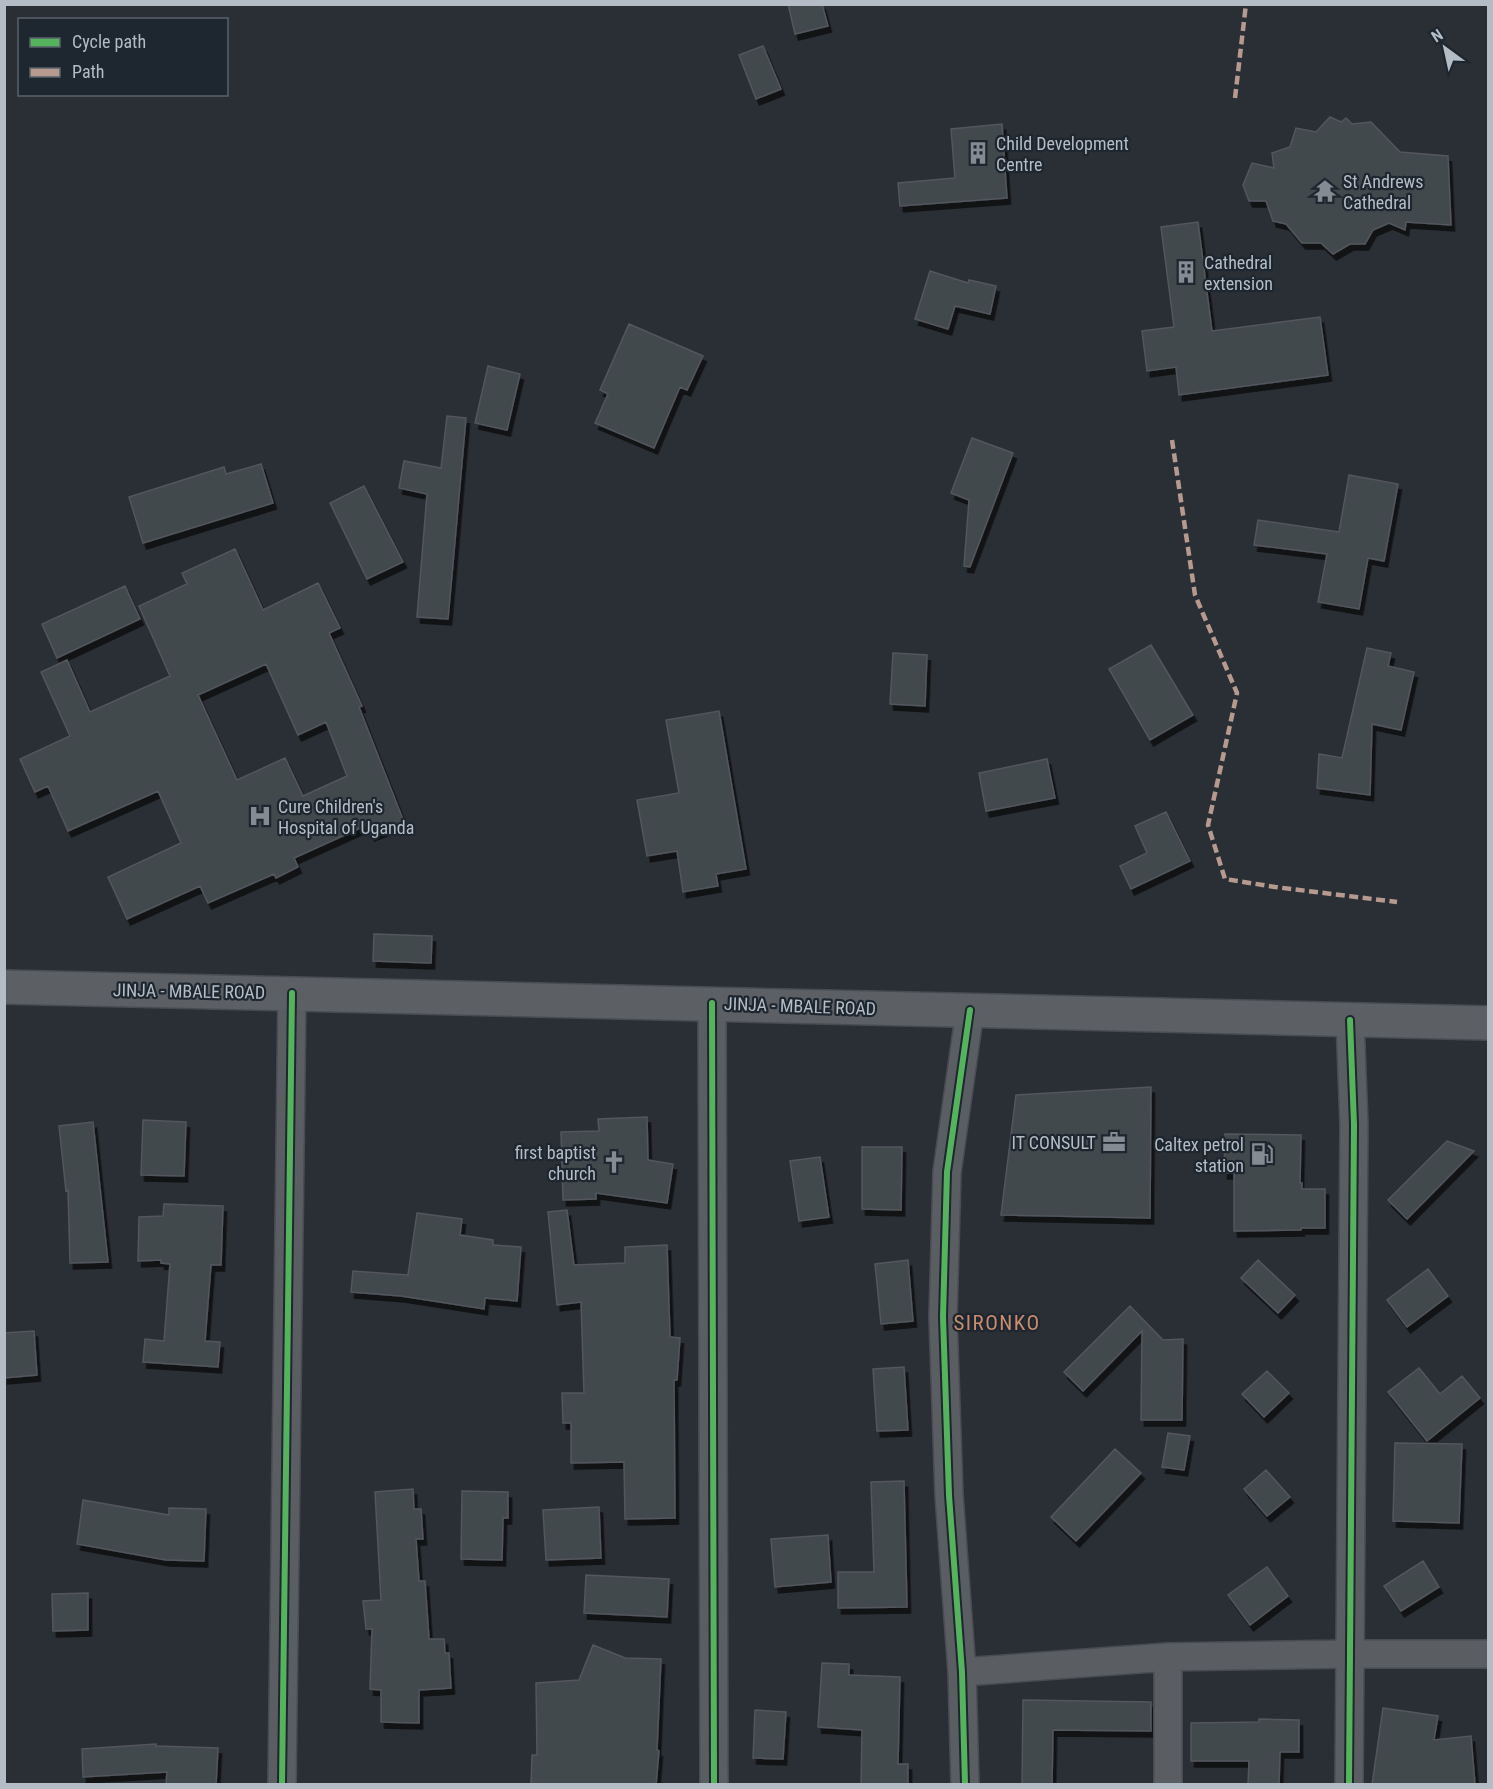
<svg xmlns="http://www.w3.org/2000/svg" width="1493" height="1789" font-family="'Roboto Condensed',sans-serif">
	<style>
		.building { fill: #43484d; stroke: #52565d; stroke-width: 1.5; fill-rule: evenodd; filter: url(#shadow) }
		.lines { fill: none; stroke-linecap: round; stroke-linejoin: round }
		.street-casing { stroke: #484b50; stroke-width: 30 }
		.primary-casing { stroke: #484c52; stroke-width: 36 }
		.street { stroke: #5a5e63; stroke-width: 27 }
		.primary { stroke: #5c6065; stroke-width: 33 }
		.quiet { stroke: #b69a8f; stroke-width: 4.5; stroke-dasharray: 9 4.5; stroke-linecap: butt }
		.cycleway-casing { stroke: #1e262f; stroke-width: 10 }
		.cycleway { stroke: #56b35d; stroke-width: 6 }
		.labels { text-anchor: middle; dominant-baseline: central; stroke-width: 4.5; stroke-linejoin: round; paint-order: stroke }
		.poi-label { font-size: 18px; fill: #b4bcc6; stroke: #1e262f; text-anchor: start }
		.street-label { font-size: 18px; fill: #b4bcc6; stroke: #1e262f }
		.quarter-label { font-size: 21px; letter-spacing: 1.5px; fill: #c98c6c; stroke: #1e262f }
	</style>
	<defs>
		<filter id="shadow"><feDropShadow dx="3.5" dy="6" stdDeviation="0" flood-color="#0009"/></filter>
	</defs>
	<rect width="100%" height="100%" fill="#2a2f35"/>
	<!-- building -->
	<path class="building" d="M788,4h34l6,22 -33,8z
		M763,46l18,43 -25,10 -17,-44z
		M1330,117l11,5 5,-4 6,6 19,-2 29,30 48,4 3,69 -45,-3 -1,8 -16,-7 -16,7 -8,14h-15l-17,10 -12,-11h-19l-16,-19 -13,-3 -7,-20h-17l-6,-16 9,-22 22,5 -2,-15 18,-6 6,-19 20,4z
		M1002,124l5,74 -107,8 -2,-23 57,-5 -4,-49z
		M1198,222l14,109 108,-14 8,58 -149,20 -3,-28 -29,4 -5,-40 32,-4 -13,-100z
		M930,271l38,12 1,-3 27,6 -6,28 -35,-8 -7,23 -33,-10z
		M629,324l74,32 -16,34 -7,-3 -26,61 -59,-25 13,-29 -8,-4z
		M488,366l32,8 -13,56 -32,-7z
		M447,416l19,2 -18,201 -31,-2 10,-123 -28,-6 5,-27 37,7z
		M972,438l41,15 -43,114 -6,-1 5,-66 -18,-7z
		M261,464l12,39 -130,40 -14,-46 95,-30 2,7z
		M1349,475l49,9 -14,77 -16,-3 -9,51 -41,-7 9,-48 -73,-9 4,-25 81,12z
		M364,486l39,76 -36,17 -37,-76z
		M235,549l28,61 55,-27 22,45 -11,5 33,73 -3,1 45,115 -33,13 -4,-10 -73,33 4,9 -22,11 -2,-4 -66,29 -8,-17 -73,33 -19,-42 73,-34 -23,-52 -90,40 -20,-45 -13,6 -15,-33 50,-23 -29,-64 26,-12 23,52 80,-36 -31,-70 48,-22 -5,-11zM266,664l32,71 28,-13 21,54 -44,20 -18,-38 -48,22 -39,-85z
		M125,586l15,33 -83,39 -15,-34z
		M1151,645l42,70 -43,25 -41,-71z
		M1367,648l24,5 -3,13 26,6 -13,58 -29,-6 -2,71 -53,-7 2,-34 23,4z
		M893,653l34,2 -2,51 -35,-2z
		M719,711l27,158 -30,5 2,12 -35,6 -6,-41 -30,5 -10,-56 42,-7 -13,-73z
		M1047,759l8,39 -69,13 -7,-38z
		M1166,812l24,49 -59,28 -11,-23 27,-13 -12,-27z
		M374,934l58,2 -1,27 -58,-2z
		M1151,1087l-1,131 -149,-3 15,-120z
		M647,1117l1,43 25,4 -6,39 -71,-10v6l-33,1 -2,-68 38,-1 -1,-12z
		M143,1120l43,2 -2,54 -43,-1z
		M93,1122l15,140 -38,1 -2,-73 -2,1 -7,-65z
		M1225,1134l76,1 -1,48h2v6h23v39h-24v2l-67,1v-58h-10z
		M1447,1141l27,10 -67,68 -19,-19z
		M862,1147h40l-1,63 -39,-1z
		M820,1157l9,60 -30,4 -9,-60z
		M164,1204l59,2 -2,59h-10l-6,76 15,1 -2,25 -75,-5 2,-23 19,2 6,-77 -9,-1v-3l-23,1 1,-44 24,-1z
		M567,1210l7,55 51,-2v-16l42,-2 3,92 10,1 -3,42h-3l1,138 -50,1 -1,-57 -53,1v-40h-8l-1,-30h22l-3,-91 -24,3 -9,-93z
		M417,1213l45,6 -2,16 33,5v5l28,2 -4,54 -32,-3 -1,11 -83,-13 -50,-4 2,-21 55,4z
		M908,1260l5,61 -32,3 -6,-60z
		M1258,1260l37,35 -17,18 -37,-35z
		M1428,1269l20,27 -41,31 -20,-27z
		M1130,1306l33,34 20,-1 -1,81h-41l1,-89 -59,60 -19,-19z
		M34,1331l3,44 -33,3v-45z
		M904,1367l4,63 -31,1 -4,-62z
		M1419,1368l21,26 22,-18 18,22 -53,43 -39,-49z
		M1267,1371l22,22 -25,24 -22,-23z
		M1168,1433l22,3 -6,34 -22,-3z
		M1395,1443l67,1 -3,79 -66,-2z
		M1115,1449l26,24 -65,68 -25,-24z
		M1266,1470l24,27 -23,19 -23,-27z
		M904,1481l3,126 -69,1v-36h36l-3,-90z
		M413,1489l1,20h7l2,30h-7l3,42h6l4,58h15l1,14h4l2,35 -32,2v33l-38,-1v-32l-11,-1 2,-60h-6l-3,-28 18,-1 -6,-108z
		M462,1491l46,1v26h-5l-1,42 -41,-1z
		M83,1500l86,15v-7l37,1 -2,52 -38,-1 -89,-16z
		M599,1507l2,51 -55,2 -3,-50z
		M828,1535l3,47 -56,5 -4,-48z
		M1423,1561l16,26 -38,24 -17,-25z
		M1267,1567l21,29 -38,29 -22,-30z
		M586,1575l83,4 -2,38 -83,-4z
		M88,1593v37l-35,1 -1,-37z
		M593,1645l32,13 36,1 -4,91 2,1 -3,34h-125l1,-30h5l-1,-72 43,-3z
		M822,1663l27,1v11l51,2 -2,87h10v21h-47l1,-55 -44,-3z
		M1023,1700l128,2v29l-98,-1 -1,55h-30z
		M1383,1708l55,8 -4,24 37,-4 4,48 -103,1z
		M755,1710l31,2 -3,47 -30,-1z
		M1259,1719l40,1v32h-19l-1,33h-31l1,-24h-58v-38l68,-1z
		M156,1744v2l62,2 -2,37h-50l1,-13 -84,5 -1,-28z"/>
	<g class="lines">
		<!-- street casing -->
		<g class="street-casing">
			<path id="street" d="M712,1003l2,781
				M1168,1657v127
				M962,1672l206,-15 182,-3h138
				M282,1784l10,-791
				M965,1784l-3,-112 -13,-177 -6,-178 4,-145 23,-162
				M1349,1784l5,-659 -4,-105"/>
		</g>
		<!-- primary casing -->
		<g class="primary-casing">
			<path id="primary" d="M4,987l1484,36"/>
		</g>
		<!-- street -->
		<use href="#street" class="street"/>
		<!-- primary -->
		<use href="#primary" class="primary"/>
		<!-- quiet -->
		<path class="quiet" d="M1235,98l11,-94
			M1172,440l23,155 42,98 -29,132 17,54 50,8 122,15"/>
		<!-- cycleway casing -->
		<g class="cycleway-casing">
			<path id="cycleway" d="M712,1003l2,781
				M282,1784l10,-791
				M965,1784l-3,-112 -13,-177 -6,-178 4,-145 23,-162
				M1349,1784l5,-659 -4,-105"/>
		</g>
		<!-- cycleway -->
		<use href="#cycleway" class="cycleway"/>
	</g>
	<!-- icons -->
	<defs>
		<g id="building-bare" transform="scale(1.8)"><path d="M-4-6H4V6H1V3H-1V6H-4ZM-2.5-4.3h1.7v1.8h-1.7ZM.8-4.3h1.7v1.8H.8ZM-2.5-1h1.7V.8h-1.7ZM.8-1h1.7V.8H.8Z" fill="#848b93" stroke="#1e262f" stroke-width="2.5" paint-order="stroke"/></g>
		<g id="temple-bare" transform="scale(1.8)"><path d="M0-6L5-2H3V0L6.5 2.5H4V6H1.5V3h-3V6H-4V2.5H-6.5L-3 0V-2H-5Z" fill="#848b93" stroke="#1e262f" stroke-width="2.5" paint-order="stroke"/></g>
		<g id="hospital-bare" transform="scale(1.8)"><path d="M-5-5h3v3.5h4V-5h3V5h-3V1.5h-4V5h-3Z" fill="#848b93" stroke="#1e262f" stroke-width="2.5" paint-order="stroke"/></g>
		<g id="office-bare" transform="scale(1.8)"><path d="M-6-3h4V-5.5h4V-3h4V5H-6ZM-1-4.5V-3h2v-1.5ZM-6 0V1H6V0Z" fill="#848b93" stroke="#1e262f" stroke-width="2.5" paint-order="stroke"/></g>
		<g id="fuel-bare" transform="scale(1.8)"><path d="M-5.5-6h7V0h2V4h1.3V-2.5L3-4.5l.8-.8L6-3V5H2.5V1h-1V6h-7ZM-4.2-4.7v3.2H.2V-4.7Z" fill="#848b93" stroke="#1e262f" stroke-width="2.5" paint-order="stroke"/></g>
		<g id="church-bare" transform="scale(1.8)"><path d="M-1.2-6h2.4v3.5h3.3v2.4h-3.3V6h-2.4V-.1h-3.3v-2.4h3.3Z" fill="#848b93" stroke="#1e262f" stroke-width="2.5" paint-order="stroke"/></g>
	</defs>
	<g fill-rule="evenodd">
		<use href="#building-bare" x="978" y="153"/>
		<use href="#temple-bare" x="1325" y="191"/>
		<use href="#building-bare" x="1186" y="272"/>
		<use href="#hospital-bare" x="260" y="816"/>
		<use href="#office-bare" x="1114" y="1142"/>
		<use href="#fuel-bare" x="1262" y="1154"/>
		<use href="#church-bare" x="614" y="1162"/>
	</g>
	<g class="labels">
		<!-- poi labels -->
		<g class="poi-label">
			<text x="996" y="143">Child Development<tspan x="996" dy="21">Centre</tspan></text>
			<text x="1343" y="181">St Andrews<tspan x="1343" dy="21">Cathedral</tspan></text>
			<text x="1204" y="262">Cathedral<tspan x="1204" dy="21">extension</tspan></text>
			<text x="278" y="806">Cure Children's<tspan x="278" dy="21">Hospital of Uganda</tspan></text>
			<text x="1096" y="1142" text-anchor="end">IT CONSULT</text>
			<text x="1244" y="1144" text-anchor="end">Caltex petrol<tspan x="1244" dy="21">station</tspan></text>
			<text x="596" y="1152" text-anchor="end">first baptist<tspan x="596" dy="21">church</tspan></text>
		</g>
		<!-- street labels -->
		<g class="street-label">
			<text transform="translate(189 991) rotate(1)">JINJA - MBALE ROAD</text>
			<text transform="translate(800 1006) rotate(2)">JINJA - MBALE ROAD</text>
		</g>
		<!-- quarter labels -->
		<g class="quarter-label">
			<text x="997" y="1323">SIRONKO</text>
		</g>
	</g>
	<!-- border -->
	<rect width="1493" height="1789" fill="none" stroke="#b4bcc6" stroke-width="12"/>
	<!-- legend -->
	<rect x="18" y="18" width="210" height="78" fill="#1e262f" stroke="#5a626b" stroke-width="1.5"/>
	<rect x="30" y="38" width="30" height="9" fill="#56b35d" stroke="#5a626b" stroke-width="1.5"/>
	<text x="72" y="48" font-size="18" fill="#b4bcc6">Cycle path</text>
	<rect x="30" y="68" width="30" height="9" fill="#b69a8f" stroke="#5a626b" stroke-width="1.5"/>
	<text x="72" y="78" font-size="18" fill="#b4bcc6">Path</text>
	<!-- north arrow -->
	<g transform="translate(1445 48) rotate(327)" stroke="#1e262f" stroke-width="4.5" paint-order="stroke">
	<path d="M0-4.5L10 22L0 15L-10 22Z" fill="#b4bcc6"/>
	<text y="-9" font-size="16" font-weight="bold" text-anchor="middle" fill="#b4bcc6">N</text>
	</g>
</svg>
